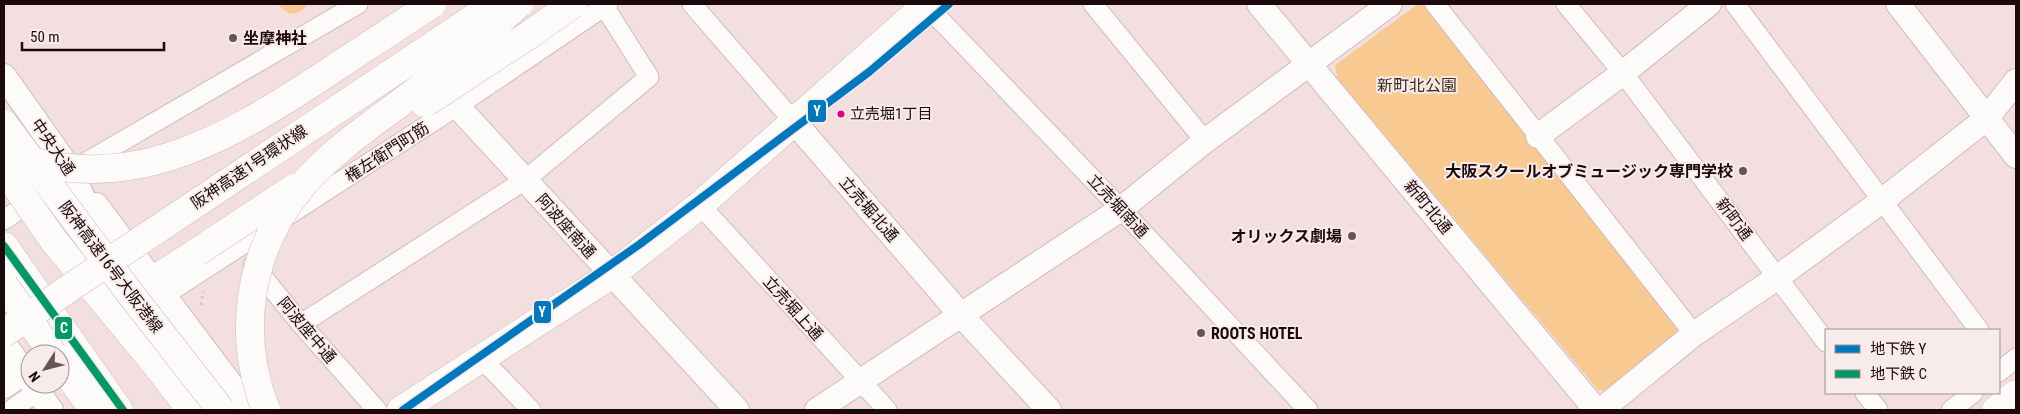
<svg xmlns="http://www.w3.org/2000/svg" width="2020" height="414" font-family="'Roboto Condensed','Noto Sans JP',sans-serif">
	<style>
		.green { fill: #f8c991 }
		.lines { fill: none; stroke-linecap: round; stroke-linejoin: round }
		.minor-casing { stroke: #cfbbbd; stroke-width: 21 }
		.tertiary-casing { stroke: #cfbbbd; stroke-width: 26 }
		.primary-casing { stroke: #cfbbbd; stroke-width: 29 }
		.motorway-casing { stroke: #cfbbbd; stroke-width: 29 }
		.path { stroke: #cfcaca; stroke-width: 3; stroke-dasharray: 2.5 4; stroke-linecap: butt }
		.minor { stroke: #fdfafa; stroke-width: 19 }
		.tertiary { stroke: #fdfafa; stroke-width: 24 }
		.primary { stroke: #fdfafa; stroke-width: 28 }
		.motorway { stroke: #fdfafa; stroke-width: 28 }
		.primary-bridge-casing { stroke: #cfbbbd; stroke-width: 29; stroke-linecap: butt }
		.motorway-bridge-casing { stroke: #cfbbbd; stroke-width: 29; stroke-linecap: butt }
		.primary-bridge { stroke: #fdfafa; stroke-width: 28 }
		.motorway-bridge { stroke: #fdfafa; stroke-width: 28 }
		.metro-1-casing { stroke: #f7ebeb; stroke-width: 11 }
		.metro-2-casing { stroke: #f7ebeb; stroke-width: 11 }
		.metro-1 { stroke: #0078be; stroke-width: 8 }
		.metro-2 { stroke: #019a66; stroke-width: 8 }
		.poi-dot { fill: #675456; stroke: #f7ebeb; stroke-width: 2 }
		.bus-dot { fill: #e5007d; stroke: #f7ebeb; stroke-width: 2 }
		.labels { text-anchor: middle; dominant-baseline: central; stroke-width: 4; stroke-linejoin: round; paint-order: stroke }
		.bus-label { font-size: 15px; fill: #1c090b; stroke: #f7ebeb; text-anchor: start }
		.poi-label { font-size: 16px; font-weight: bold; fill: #1c090b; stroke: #f7ebeb; text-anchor: start }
		.park-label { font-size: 16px; fill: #3b2d1a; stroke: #f7ebeb }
		.street-label { font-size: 16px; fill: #1c090b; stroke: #f7ebeb }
		.line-badge { stroke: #f7ebeb; stroke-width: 2 }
		.badge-label { font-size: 14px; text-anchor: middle; font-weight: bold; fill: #fff }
	</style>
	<rect width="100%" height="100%" fill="#f3dee0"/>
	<!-- green -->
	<path class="green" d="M278,4h30c-10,13 -20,12 -30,0z
		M1418,4l10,2 251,318 -1,13 -71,54 -9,-1 -261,-312 -2,-13z"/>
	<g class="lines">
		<!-- minor casing -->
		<g class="minor-casing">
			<path id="minor" d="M692,4l103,119
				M925,4l196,205 187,201
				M1093,4l112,137
				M1435,4l259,330
				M1566,4l57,69 203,269
				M1735,4l244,326
				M78,167l280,-163
				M700,205l187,205
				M4,220l34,-24
				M253,265l48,59 76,86
				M163,296l294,-190 151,-102
				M301,324l224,-144 124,-103 -45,-71
				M481,358l50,52
				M1999,372l17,-14
				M1865,393l13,17
				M11,410l27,-19
				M1951,410l22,-17"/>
		</g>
		<!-- tertiary casing -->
		<g class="tertiary-casing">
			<path id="tertiary" d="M1259,4l337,406
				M1898,4l118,152
				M4,76l67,95 35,79
				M457,106l280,304
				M795,123l166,192 88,95
				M1538,136l85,-63 86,-69
				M96,205l154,205
				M4,343l26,38
				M32,384l19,26
				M817,410l304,-201 84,-68 185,-137
				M1601,410l93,-76 84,-57 105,-77 104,-82 29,-37"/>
		</g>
		<!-- primary casing -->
		<g class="primary-casing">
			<path id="primary" d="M54,241l100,121 37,48
				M4,246l115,164
				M401,410l210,-135 89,-70 227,-201
				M1996,410l20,-16"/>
		</g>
		<!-- motorway casing -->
		<g class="motorway-casing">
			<path id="motorway" d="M152,281l45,-29
				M60,364l34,46
				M4,384l18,-13"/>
		</g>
		<!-- path -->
		<path class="path" d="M201,305l2,-14"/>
		<!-- minor -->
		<use href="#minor" class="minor"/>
		<!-- tertiary -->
		<use href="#tertiary" class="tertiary"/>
		<!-- primary -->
		<use href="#primary" class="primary"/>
		<!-- motorway -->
		<use href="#motorway" class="motorway"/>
		<!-- primary-bridge casing -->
		<g class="primary-bridge-casing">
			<path id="primary-bridge" d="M4,169l50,72"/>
		</g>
		<!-- motorway-bridge casing -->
		<g class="motorway-bridge-casing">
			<path id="motorway-bridge" d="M425,103l104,-68 44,-31
				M4,124l125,168 92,118
				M4,153c121,44 214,-9 314,-74 38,-25 76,-50 114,-75
				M197,252l97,-64
				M4,285l49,69
				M4,333l67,-46 424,-283
				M266,410c-30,-76 -18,-160 36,-224 34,-40 81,-69 122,-101 33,-26 64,-54 95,-81"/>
		</g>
		<!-- primary-bridge -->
		<use href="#primary-bridge" class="primary-bridge"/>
		<!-- motorway-bridge -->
		<use href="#motorway-bridge" class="motorway-bridge"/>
		<!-- metro-1 casing -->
		<g class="metro-1-casing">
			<path id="metro-1" d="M403,410l237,-166 229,-172 80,-68"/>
		</g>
		<!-- metro-2 casing -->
		<g class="metro-2-casing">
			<path id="metro-2" d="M4,246l119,164"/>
		</g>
		<!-- metro-1 -->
		<use href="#metro-1" class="metro-1"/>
		<!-- metro-2 -->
		<use href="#metro-2" class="metro-2"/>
	</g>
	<!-- markers -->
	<g class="poi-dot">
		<circle cx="233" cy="38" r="5"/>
		<circle cx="1743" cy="171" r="5"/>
		<circle cx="1352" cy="236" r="5"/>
		<circle cx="1201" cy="333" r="5"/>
	</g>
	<circle class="bus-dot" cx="841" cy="114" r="4.5"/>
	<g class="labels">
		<!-- bus labels -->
		<g class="bus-label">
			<text x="850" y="114">立売堀1丁目</text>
		</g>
		<!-- poi labels -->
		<g class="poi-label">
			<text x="243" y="38">坐摩神社</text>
			<text x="1733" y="171" text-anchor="end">大阪スクールオブミュージック専門学校</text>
			<text x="1342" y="236" text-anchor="end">オリックス劇場</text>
			<text x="1211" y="333">ROOTS HOTEL</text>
		</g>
		<!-- park labels -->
		<g class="park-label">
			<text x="1417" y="85">新町北公園</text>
		</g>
		<!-- street labels -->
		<g class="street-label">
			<text transform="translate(53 147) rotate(56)">中央大通</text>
			<text transform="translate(387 152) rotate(-33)">権左衛門町筋</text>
			<text transform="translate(249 167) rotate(-34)">阪神高速1号環状線</text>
			<text transform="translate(1118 206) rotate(47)">立売堀南通</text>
			<text transform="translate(1428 207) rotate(50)">新町北通</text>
			<text transform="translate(869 209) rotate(49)">立売堀北通</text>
			<text transform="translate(1734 219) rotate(53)">新町通</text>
			<text transform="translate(566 226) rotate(48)">阿波座南通</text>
			<text transform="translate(111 267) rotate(53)">阪神高速16号大阪港線</text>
			<text transform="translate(793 308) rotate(48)">立売堀上通</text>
			<text transform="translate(307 330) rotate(50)">阿波座中通</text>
		</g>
	</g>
	<g class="line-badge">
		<rect x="807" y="99" width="20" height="24" rx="5" fill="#0078be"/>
		<rect x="533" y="300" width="19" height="24" rx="5" fill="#0078be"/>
		<rect x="54" y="316" width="19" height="24" rx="5" fill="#019a66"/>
	</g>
	<g class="badge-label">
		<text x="817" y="116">Y</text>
		<text x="542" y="317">Y</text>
		<text x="64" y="333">C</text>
	</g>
	<!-- border -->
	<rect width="2020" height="414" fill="none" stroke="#1c090b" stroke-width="10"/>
	<!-- legend -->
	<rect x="1825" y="329" width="175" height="65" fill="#f7ebeb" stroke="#9f9191"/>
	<rect x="1835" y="345" width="25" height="8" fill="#0078be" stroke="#9f9191"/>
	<text x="1870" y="354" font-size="15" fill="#1c090b">地下鉄 Y</text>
	<rect x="1835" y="370" width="25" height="8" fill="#019a66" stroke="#9f9191"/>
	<text x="1870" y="379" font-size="15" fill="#1c090b">地下鉄 C</text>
	<!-- north arrow -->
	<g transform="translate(45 369) rotate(234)"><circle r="24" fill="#f7ebeb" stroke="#9f9191"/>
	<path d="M0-4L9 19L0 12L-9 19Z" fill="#675456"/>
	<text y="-8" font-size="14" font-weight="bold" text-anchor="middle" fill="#1c090b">N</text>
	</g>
	<!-- scale -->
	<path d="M22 42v8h142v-8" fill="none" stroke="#1c090b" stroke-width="2.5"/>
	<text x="30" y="42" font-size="15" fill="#1c090b" stroke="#f7ebeb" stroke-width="4" paint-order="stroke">50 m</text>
</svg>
